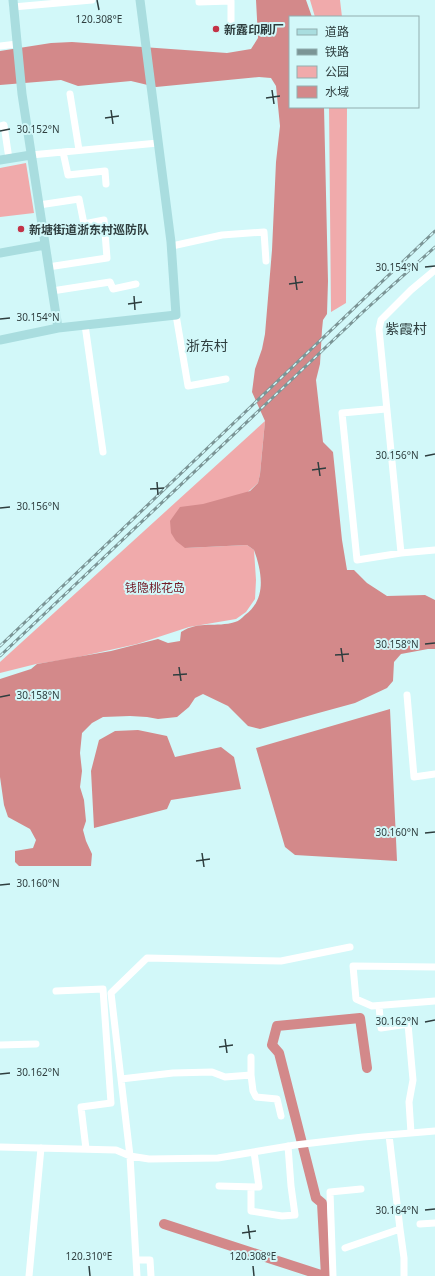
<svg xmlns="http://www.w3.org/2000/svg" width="435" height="1276" font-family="'Noto Sans','Noto Sans SC',sans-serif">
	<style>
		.green { fill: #f0aaab }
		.water { fill: #d3898a }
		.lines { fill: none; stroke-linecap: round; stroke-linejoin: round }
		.river { stroke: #d3898a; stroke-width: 10 }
		.street { stroke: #fff; stroke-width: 7 }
		.secondary { stroke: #a9dddf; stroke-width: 9 }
		.rail-casing { stroke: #7b9596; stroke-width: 3 }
		.rail { stroke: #d2f8f9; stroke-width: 1.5; stroke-dasharray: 4.5; stroke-linecap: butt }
		.ticks { fill: none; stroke: #2f3e3f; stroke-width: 1.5 }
		.poi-dot { fill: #c33347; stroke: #d2f8f9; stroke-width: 1.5 }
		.labels { text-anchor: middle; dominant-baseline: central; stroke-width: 4; stroke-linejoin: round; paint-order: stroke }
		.poi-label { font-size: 12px; font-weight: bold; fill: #2f3e3f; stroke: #d2f8f9; text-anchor: start }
		.park-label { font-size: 12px; fill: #731b27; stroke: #d2f8f9 }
		.quarter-label { font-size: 14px; fill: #2f3e3f; stroke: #d2f8f9 }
		.ticks-label { font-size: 10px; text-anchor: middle; fill: #2f3e3f; stroke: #d2f8f9; stroke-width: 4; stroke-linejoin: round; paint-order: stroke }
	</style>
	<rect width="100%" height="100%" fill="#d2f8f9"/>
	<!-- green -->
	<path class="green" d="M310,0h30l2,17h-27z
		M329,107h18l-1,196 -15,9z
		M26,163l8,50 -34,4v-49z
		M265,421l-5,53 -2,9 -73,65 62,-3 7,5 2,30 -1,19 -9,13 -10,7 -47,8 -52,17 -68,15 -33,5 -36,9v-11z"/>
	<!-- water -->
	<path class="water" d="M256,0h50l6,17h-22v90h34l4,174 -1,33 -4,6 -1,10 -2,34 -4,16 7,62 10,10 9,88 5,30h7l13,13 20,13 38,-1 10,5v49h-7l-27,5 -7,8 -1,19 -6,7 -32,15 -95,26 -12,-3 -20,-20 -25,-12 -8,4 -6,9 -12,10 -19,2 -11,-2 -17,-1 -27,1 -11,6 -10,10 -2,20 2,18 -2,16 4,13 2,21 -3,9 3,11 6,13 -1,12h-72l-4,-4v-11l18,-3 3,-8 -6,-11 -22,-12 -4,-12 -4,-28v-98l31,-10 6,-5 74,-13 47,-12 10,4 12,-2 1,-9c19,-12 35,-4 54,-10 4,-1 7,-4 10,-7 22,-16 17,-43 9,-65l-7,-5 -62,3 -9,-7 -5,-8 -1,-12 10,-14 23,-3 47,-13 8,-8 2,-9 5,-53 -13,-29 3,-23 7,-20 3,-15 7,-84 4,-88 4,-36 -4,-40 -5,-8 -12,-1 -103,10 -25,-6 -53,5 -17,-6 -61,5v-34l51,-8 21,-1 155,11 24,-4 7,-11z
		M390,709l7,152 -102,-6 -10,-8 -29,-99z
		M138,730l29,6 8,21 46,-10 13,10 7,32 -70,11 -4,9 -73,19 -3,-57 8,-31 16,-9z"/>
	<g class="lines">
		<!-- river -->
		<path class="river" d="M164,1224l160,52
			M326,1276l-4,-73 -6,-5 -37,-145 -7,-8 5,-19 83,-8 7,50"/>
		<!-- street -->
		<path class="street" d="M199,0v2l32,-1v32
			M13,7l79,-7
			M0,46l17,-2
			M70,94l9,56
			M0,126l4,-1 5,34
			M63,152l5,23 37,-4 1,13
			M31,155l127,-12
			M39,205l40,-6 5,25 20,-4 3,38 -59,9
			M172,246l50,-11 42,-3 2,29
			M52,291l58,-9 3,7 23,-5
			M176,315l12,71 38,-7
			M85,325l18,127
			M386,409l-44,4 15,147 44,-7 34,-3
			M401,553l-22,-224 2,-9 30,-30 24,-20
			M407,695l7,82 21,-3
			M435,967l-82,-1 3,33 16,7 63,-5
			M56,991l47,-2 8,114 -30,4 5,42
			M379,1006l2,22 27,-4 5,56 -4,22 2,31
			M0,1045l36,-1
			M251,1075l2,16 3,6 21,2 4,17
			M121,1079l52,-6 39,-1 13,5 26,-2v-18
			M0,1147l116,3 14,6 19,3 69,-1 77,-13 68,-8 72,-6
			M219,1186l40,1 -5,-35
			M251,1187v24l31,5 13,-1 -4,-29 -3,-40
			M420,1224l15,-1
			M400,1229l4,29v18
			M345,1248l55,-19 -11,-94
			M136,1260h14l1,16
			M29,1276l12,-128
			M137,1276l-7,-120 -19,-163 36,-35 134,3 69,-14
			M333,1276l-3,-84 31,-3"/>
		<!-- secondary -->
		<path class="secondary" d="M13,0l9,94 36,234 118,-13 -5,-73 -31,-242
			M0,160l31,-5
			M0,253l45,-8
			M0,340l58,-12"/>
		<!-- rail casing -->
		<g class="rail-casing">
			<path id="rail" d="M0,646l435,-415
				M0,656l364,-345 71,-64"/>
		</g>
		<!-- rail -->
		<use href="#rail" class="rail"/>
	</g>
	<!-- ticks -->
	<path class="ticks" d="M97,0l2,10M272,90l2,14M266,98l14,-2M111,110l2,14M105,118l14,-2M0,131l10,-2M425,267l10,-1M295,276l2,14M289,284l14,-2M134,296l1,14M128,304l14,-2M0,319l10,-1M425,456l10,-2M318,462l2,14M312,470l14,-2M157,482l1,13M150,489l14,-1M0,508l10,-1M425,644l10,-1M341,648l2,14M335,655l14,-1M179,667l2,14M173,675l14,-1M0,697l10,-2M425,833l10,-1M202,853l2,14M196,861l14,-2M0,885l10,-1M425,1022l10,-2M225,1039l2,14M219,1047l14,-2M0,1074l10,-1M425,1210l10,-1M248,1225l2,14M242,1233l14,-2M89,1266l1,10M253,1266l1,10"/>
	<!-- markers -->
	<g class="poi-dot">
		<circle cx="216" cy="29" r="4"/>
		<circle cx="21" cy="229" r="4"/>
	</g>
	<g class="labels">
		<!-- poi labels -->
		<g class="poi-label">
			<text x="224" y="29">新露印刷厂</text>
			<text x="29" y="229">新塘街道浙东村巡防队</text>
		</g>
		<!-- park labels -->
		<g class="park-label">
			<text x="155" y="587">钱隐桃花岛</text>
		</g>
		<!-- quarter labels -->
		<g class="quarter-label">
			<text x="406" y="328">紫霞村</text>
			<text x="207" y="345">浙东村</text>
		</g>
	</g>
	<g class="ticks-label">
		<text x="99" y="23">120.308°E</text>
		<text x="38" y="133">30.152°N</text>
		<text x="397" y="271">30.154°N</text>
		<text x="38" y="321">30.154°N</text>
		<text x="397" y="459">30.156°N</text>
		<text x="38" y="510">30.156°N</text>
		<text x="397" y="648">30.158°N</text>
		<text x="38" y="699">30.158°N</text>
		<text x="397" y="836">30.160°N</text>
		<text x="38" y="887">30.160°N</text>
		<text x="397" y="1025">30.162°N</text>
		<text x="38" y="1076">30.162°N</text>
		<text x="397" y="1214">30.164°N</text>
		<text x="89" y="1260">120.310°E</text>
		<text x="253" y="1260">120.308°E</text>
	</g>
	<!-- legend -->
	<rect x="289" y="16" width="130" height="92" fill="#d2f8f9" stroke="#91aeaf"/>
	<rect x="297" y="29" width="20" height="6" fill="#a9dddf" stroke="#91aeaf"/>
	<text x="325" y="36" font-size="12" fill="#2f3e3f">道路</text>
	<rect x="297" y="49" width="20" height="6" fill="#7b9596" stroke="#91aeaf"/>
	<text x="325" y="56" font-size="12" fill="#2f3e3f">铁路</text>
	<rect x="297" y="66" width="20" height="12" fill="#f0aaab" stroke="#91aeaf"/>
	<text x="325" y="76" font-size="12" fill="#2f3e3f">公园</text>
	<rect x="297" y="86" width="20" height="12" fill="#d3898a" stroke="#91aeaf"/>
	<text x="325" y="96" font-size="12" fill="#2f3e3f">水域</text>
</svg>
